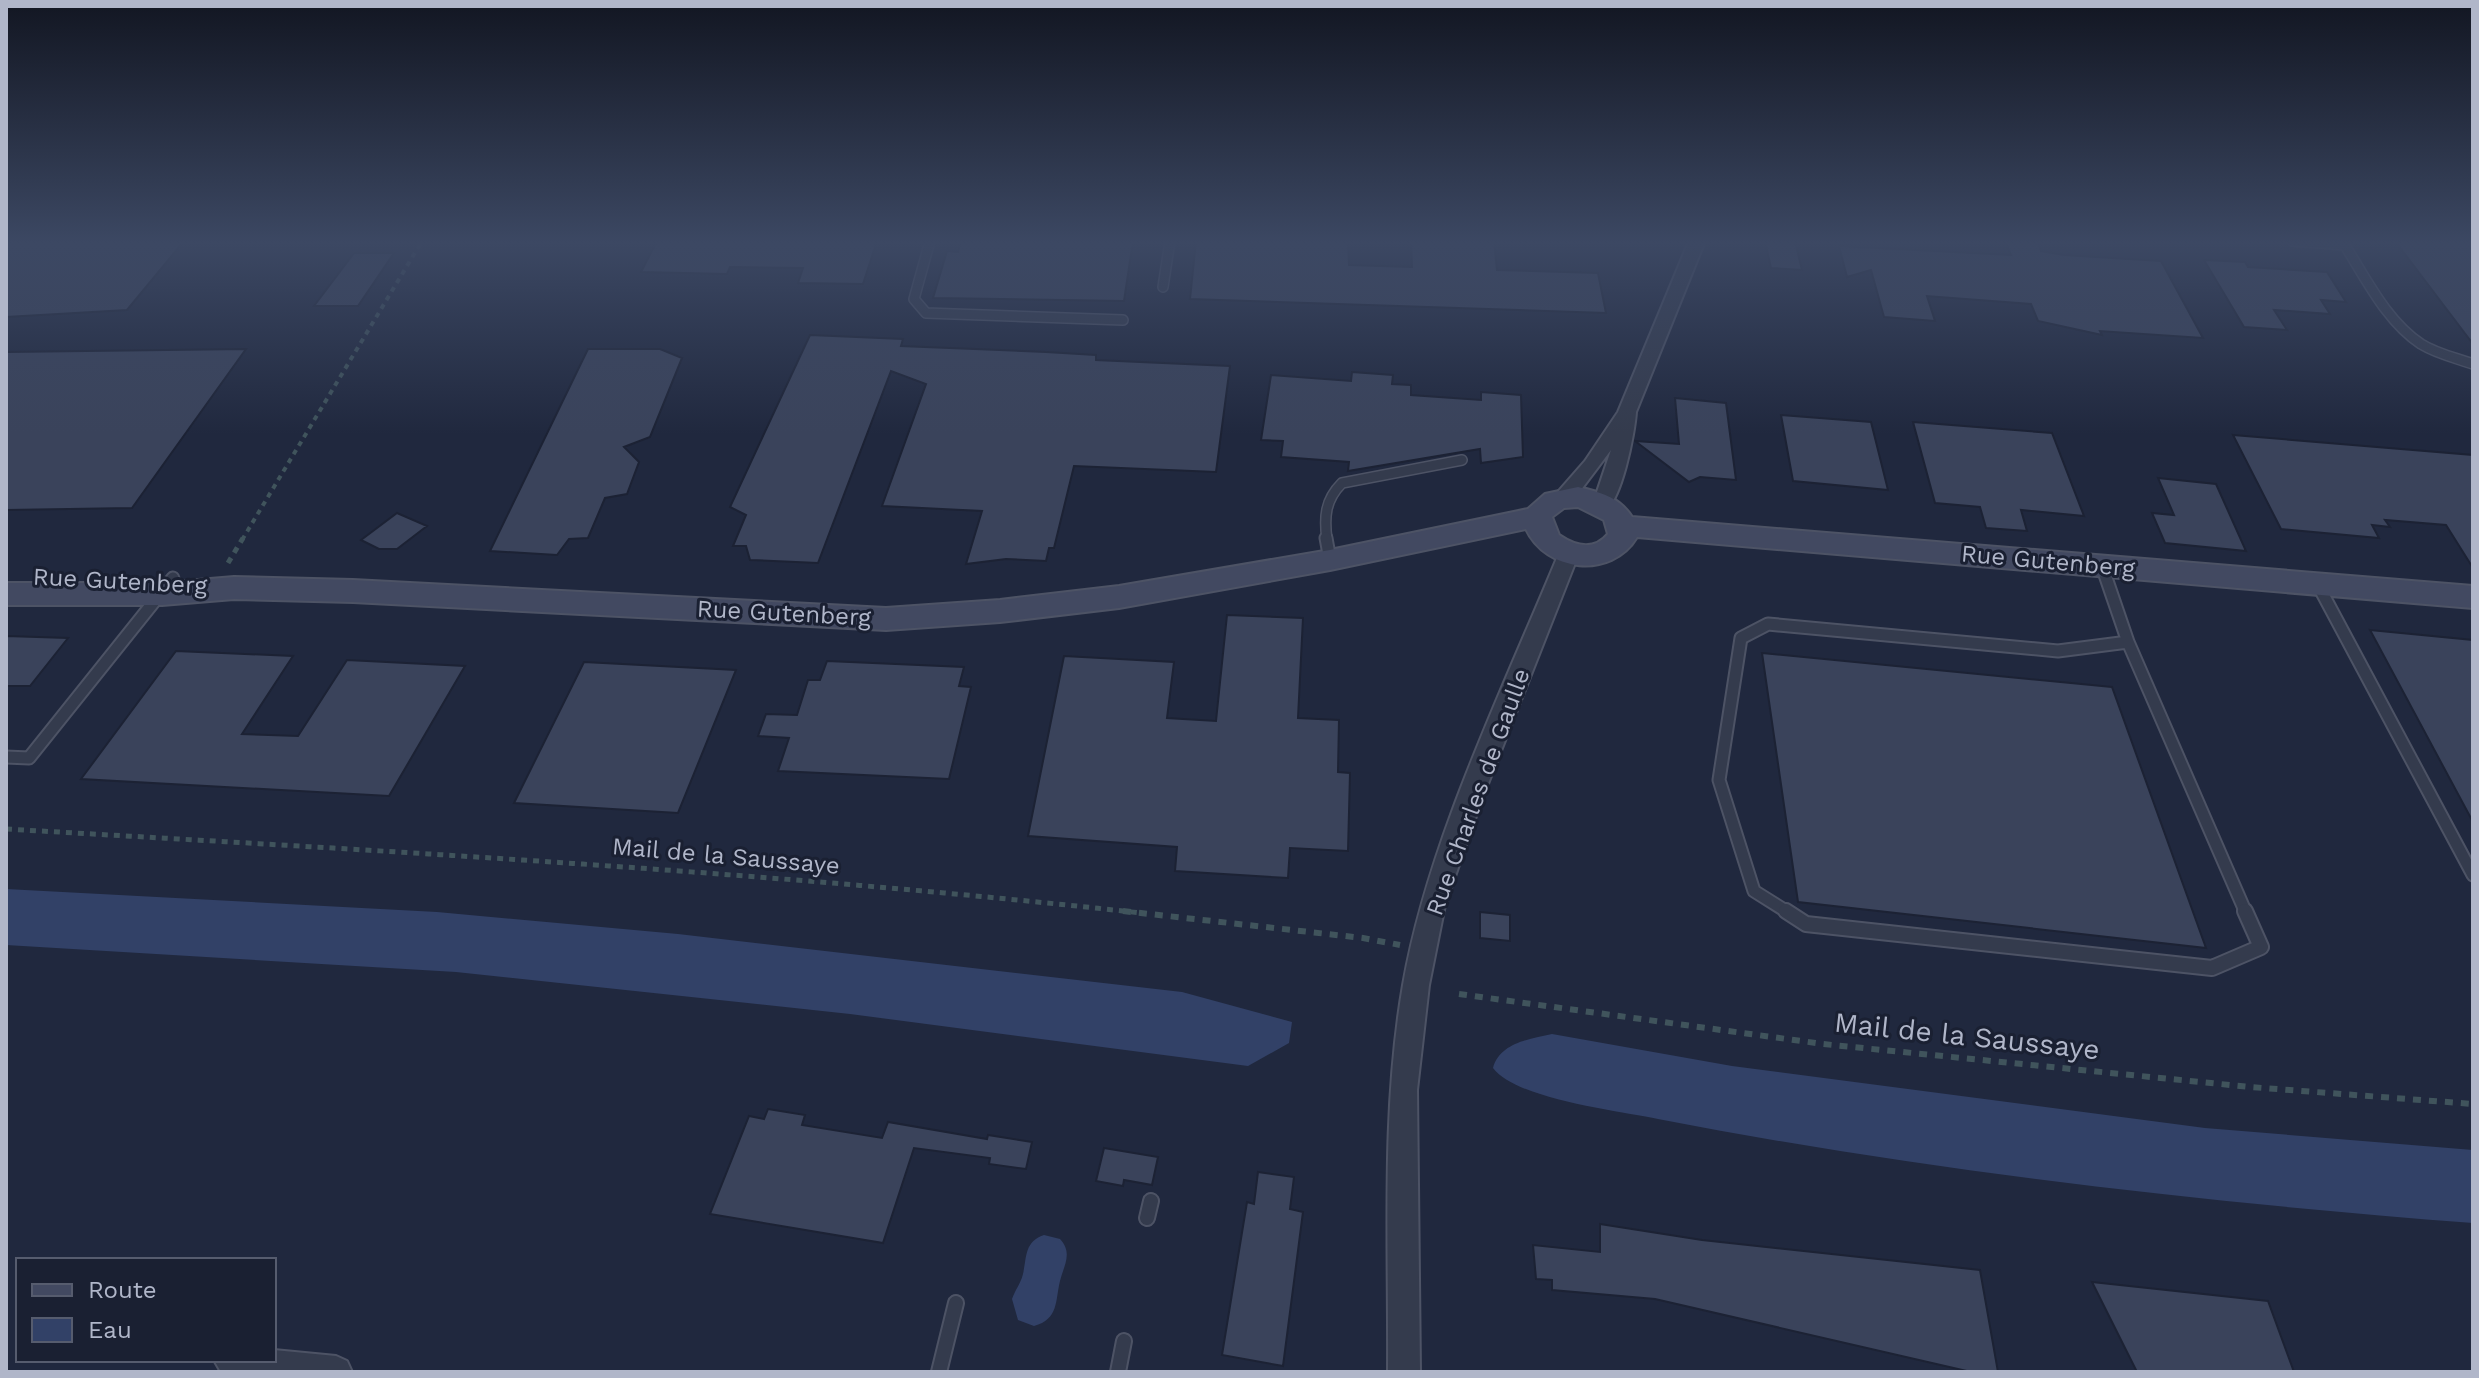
<svg xmlns="http://www.w3.org/2000/svg" width="2479" height="1378" font-family="'Work Sans',sans-serif">
	<style>
		.water { fill: #324167 }
		.building { fill: #3a435b; stroke: #1c2234; stroke-width: 2 }
		.lines { fill: none; stroke-linecap: round; stroke-linejoin: round }
		.lane-far2-casing { stroke: #4d5365; stroke-width: 12 }
		.lane-far1-casing { stroke: #4d5365; stroke-width: 15 }
		.lane-casing { stroke: #4d5365; stroke-width: 18 }
		.street-casing { stroke: #4d5365; stroke-width: 4 }
		.secondary-casing { stroke: #4d5365; stroke-width: 4 }
		.path-far2 { stroke: #40545c; stroke-width: 4; stroke-dasharray: 5 5; stroke-linecap: butt }
		.path-far1 { stroke: #40545c; stroke-width: 5; stroke-dasharray: 6 6; stroke-linecap: butt }
		.path { stroke: #40545c; stroke-width: 6; stroke-dasharray: 8 8; stroke-linecap: butt }
		.lane-far2 { stroke: #343b4d; stroke-width: 9 }
		.lane-far1 { stroke: #343b4d; stroke-width: 11 }
		.lane { stroke: #343b4d; stroke-width: 14 }
		.street { fill: #343b4d; fill-rule: evenodd }
		.secondary { fill: #424961; fill-rule: evenodd }
		.labels { text-anchor: middle; dominant-baseline: central; stroke-width: 6; stroke-linejoin: round; paint-order: stroke }
		.street-label { font-size: 24px; fill: #b0b6c9; stroke: #1a2032 }
		.near-street-label { font-size: 28px; fill: #b0b6c9; stroke: #1a2032 }
	</style>
	<rect width="100%" height="100%" fill="#20283e"/>
	<!-- water -->
	<path class="water" d="M6,889l431,23 241,22 504,58 110,30 -3,21 -41,23 -398,-52 -394,-42 -450,-27z
		M1552,1034l180,32 473,62 268,22v73c-272,-21 -547,-52 -815,-104 -39,-8 -142,-20 -165,-51 7,-25 36,-29 59,-34z
		M1044,1235l16,4c13,14 4,26 0,42 -5,20 -1,38 -26,45l-16,-6 -6,-21c3,-9 9,-16 11,-25 4,-17 1,-32 21,-39z"/>
	<!-- building -->
	<path class="building" d="M6,241h178l-57,69 -121,7z
		M657,241h220l-14,43 -65,-1 5,-15 -73,-1 -3,7 -86,-2z
		M961,241h172l-9,60 -191,-3 14,-47 11,1z
		M1196,241h152l1,24 63,2 -1,-26h83l3,29 101,3 8,40 -416,-14z
		M1765,241h30l7,29 -31,-2z
		M2005,241l33,2 3,8 23,4 97,6 42,77 -103,-7 2,4 -64,-14 -7,-17 -104,-8 8,25 -51,-4 -13,-47 -24,7 -8,-31 172,9z
		M2395,241h78v103z
		M354,253h40l-36,53h-44z
		M2204,260l41,2 3,5 79,5 19,30 -25,-2 9,14 -56,-4 13,20 -43,-3z
		M810,335l93,4 -2,7 145,6 50,3v5l134,6 -14,106 -142,-6 -20,82h-5l-3,13 -40,-2 -40,5 16,-53 -100,-5 44,-122 -35,-13 -73,192 -68,-3 -4,-14h-13l13,-31 -16,-8z
		M246,349l-114,159 -126,2v-158z
		M588,349h72l22,9 -32,79 -26,10 15,15 -12,32 -22,4 -17,40 -19,1 -12,16 -67,-4z
		M1352,372l41,3 -1,9 19,1v10l70,5v-8l40,3 2,62 -42,6 -1,-14 -132,22 1,-9 -68,-5 2,-16 -22,-1 10,-65 80,6z
		M1675,398l51,5 10,77 -36,-3 -11,5 -54,-41 44,3z
		M1781,415l90,7 17,68 -95,-9z
		M1913,422l139,11 32,83 -63,-6 6,21 -41,-3 -6,-21 -45,-4z
		M2233,435l240,20v113l-27,-43 -61,-5 5,7 -18,-2 7,13 -98,-9z
		M2158,478l58,6 30,67 -81,-8 -13,-30 22,2z
		M397,513l30,13 -30,23h-18l-18,-9z
		M1227,615l76,3 -5,100 41,2 -1,52 12,1 -2,78 -58,-3 -2,30 -113,-7 2,-24 -149,-11 36,-180 110,6 -7,56 49,3z
		M2370,630l103,10v182z
		M6,636l62,2 -38,48h-24z
		M176,651l117,5 -51,78 56,2 49,-76 118,6 -76,130 -308,-17z
		M1762,653l350,34 94,261 -408,-46z
		M827,661l137,6 -5,19 12,1 -22,92 -171,-8 11,-33 -31,-2 8,-22 31,1 11,-35h12z
		M584,662l152,8 -58,143 -164,-10z
		M1480,912l30,3v26l-30,-3z
		M768,1109l37,6 -3,10 80,13 6,-16 99,17 1,-4 44,7 -6,27 -37,-5 1,-6 -76,-10 -31,95 -173,-29 39,-98 15,3z
		M1104,1148l54,9 -6,28 -28,-5 -1,6 -27,-5z
		M1258,1172l36,5 -4,32 13,3 -20,154 -61,-11 25,-153 7,2z
		M1600,1224l102,16 278,30 18,102h-27l-316,-73 -103,-9v-10l-16,-1 -3,-34 67,7z
		M2092,1282l176,19 26,71h-157z"/>
	<g class="lines">
		<!-- lane-far2 casing -->
		<g class="lane-far2-casing">
			<path id="lane-far2" d="M930,241l-16,58 12,14 197,7
				M2292,241l53,4
				M2342,241c23,35 43,79 79,103 16,10 35,14 52,20
				M1163,287l7,-46
				M1327,540c-3,-23 -2,-40 15,-57l120,-23"/>
		</g>
		<!-- lane-far1 casing -->
		<g class="lane-far1-casing">
			<path id="lane-far1" d="M1326,538l4,22
				M2102,566l26,76
				M2318,585l155,290
				M2128,642l118,271
				M6,757l23,1 144,-180
				M1789,913l-35,-22 -35,-111 22,-142 27,-14 290,27 70,-9"/>
		</g>
		<!-- lane casing -->
		<g class="lane-casing">
			<path id="lane" d="M1786,911l20,13 406,44 49,-21 -16,-36
				M1147,1218l4,-17
				M939,1372l17,-69
				M1118,1372l6,-31"/>
		</g>
		<!-- street casing -->
		<g class="street-casing">
			<path id="street" d="M1689,241h16l-69,171c-1,19 -15,94 -33,99l-10,-7 18,-54 -40,53h-14l-3,-5 3,-5 28,-32 33,-49z
				M1569,546l7,2 3,5 -97,246 -37,106 -16,80 -12,105 3,282h-32c1,-129 -7,-260 15,-387 25,-144 100,-296 156,-432l3,-5z
				M274,1350l62,6 11,5 5,11h-131l-7,-12h60z"/>
		</g>
		<!-- secondary casing -->
		<g class="secondary-casing">
			<path id="secondary" d="M1578,487c22,5 41,10 54,30l841,69v22l-836,-71c-26,43 -91,35 -111,-8l-196,41 -211,38 -119,14 -114,8 -533,-28 -119,-3 -72,6h-156v-22h156l72,-6 119,3 533,28 114,-8 119,-14 211,-36 198,-41 17,-15zM1578,507l26,13 4,14c-14,17 -33,12 -49,1l-7,-18 12,-9z"/>
		</g>
		<!-- path-far2 -->
		<path class="path-far2" d="M242,540l180,-299"/>
		<!-- path-far1 -->
		<path class="path-far1" d="M228,563l15,-25
			M6,829c379,22 758,42 1135,84"/>
		<!-- path -->
		<path class="path" d="M1123,911l240,27 37,7
			M1459,994l364,50 427,43 223,17"/>
		<!-- lane-far2 -->
		<use href="#lane-far2" class="lane-far2"/>
		<!-- lane-far1 -->
		<use href="#lane-far1" class="lane-far1"/>
		<!-- lane -->
		<use href="#lane" class="lane"/>
		<!-- street -->
		<use href="#street" class="street"/>
		<!-- secondary -->
		<use href="#secondary" class="secondary"/>
	</g>
	<!-- sky -->
	<linearGradient id="sky" x2="0" y2="1"><stop stop-color="#121622"/><stop offset="0.56" stop-color="#3c4863"/><stop offset="1" stop-color="#3c4863" stop-opacity="0"/></linearGradient>
	<rect width="2479" height="434" fill="url(#sky)"/>
	<g class="labels">
		<!-- street labels -->
		<g class="street-label">
			<text transform="translate(2048 561) rotate(5)">Rue Gutenberg</text>
			<text transform="translate(120 581) rotate(3)">Rue Gutenberg</text>
			<text transform="translate(784 613) rotate(3)">Rue Gutenberg</text>
			<text transform="translate(1478 792) rotate(-70)">Rue Charles de Gaulle</text>
			<text transform="translate(726 856) rotate(5)">Mail de la Saussaye</text>
		</g>
		<!-- near-street labels -->
		<g class="near-street-label">
			<text transform="translate(1967 1036) rotate(6)">Mail de la Saussaye</text>
		</g>
	</g>
	<!-- border -->
	<rect width="2479" height="1378" fill="none" stroke="#b0b6c9" stroke-width="16"/>
	<!-- legend -->
	<rect x="16" y="1258" width="260" height="104" fill="#1a2032" stroke="#565c6e" stroke-width="2"/>
	<rect x="32" y="1284" width="40" height="12" fill="#424961" stroke="#565c6e" stroke-width="2"/>
	<text x="88" y="1298" font-size="24" fill="#b0b6c9">Route</text>
	<rect x="32" y="1318" width="40" height="24" fill="#324167" stroke="#565c6e" stroke-width="2"/>
	<text x="88" y="1338" font-size="24" fill="#b0b6c9">Eau</text>
</svg>
